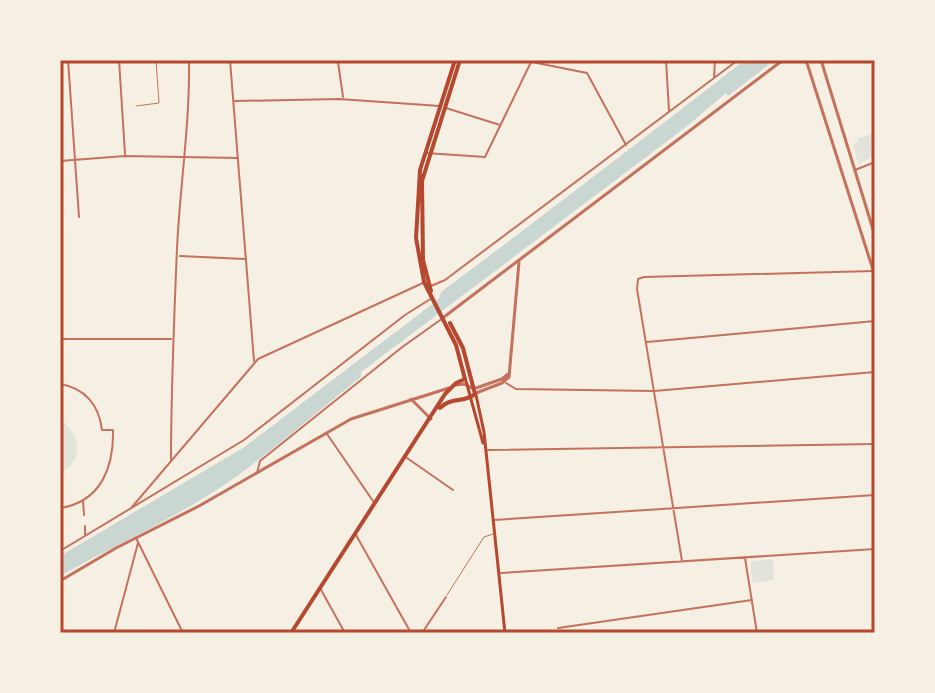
<svg xmlns="http://www.w3.org/2000/svg" width="935" height="693" font-family="'Asap Condensed',sans-serif">
	<style>
		.green { fill: #e2e4dc }
		.water { fill: #c9d6d2 }
		.lines { fill: none; stroke-linecap: round; stroke-linejoin: round }
		.service { stroke: #c5725c; stroke-width: 1 }
		.minor { stroke: #c5725c; stroke-width: 2 }
		.tertiary { stroke: #c5725c; stroke-width: 3 }
		.secondary { stroke: #b5482f; stroke-width: 3 }
		.primary { stroke: #b5482f; stroke-width: 4 }
		.neatline { fill: none; stroke: #b5482f; stroke-width: 3 }
	</style>
	<rect width="100%" height="100%" fill="#f6efe4"/>
	<!-- green -->
	<path class="green" d="M875,133v23l-17,8 -5,-20 5,-2 -1,-3z
		M60,420c21,13 25,41 0,53z
		M773,559l1,21 -21,3 -3,-19 2,-3z"/>
	<!-- water -->
	<path class="water" d="M745,60h30l-47,36 -2,-3 -40,34 -325,245v5c-46,36 -91,77 -140,110 -51,34 -108,59 -161,89v-20l183,-108 196,-149 2,-7c102,-76 203,-154 304,-232z"/>
	<g class="lines">
		<!-- service -->
		<path class="service" d="M136,106l23,-3 -3,-43
			M447,595l37,-58 9,-3"/>
		<!-- minor -->
		<path class="minor" d="M68,60l11,157
			M119,60l6,94
			M230,60l24,301
			M666,60l3,51
			M338,62l5,35
			M532,62l55,11 39,72
			M714,78l1,-18
			M235,101l104,-2 101,7
			M446,108l54,17
			M426,153l59,4 47,-97
			M60,161l65,-5 113,2
			M855,170l20,-8
			M180,256l65,3
			M431,286l14,-6 293,-220
			M60,339h111
			M647,342l228,-21
			M506,383l10,6 138,2 221,-19
			M60,384c25,4 39,21 42,46h11c1,37 -12,72 -53,78
			M327,434l46,67
			M488,450l387,-6
			M407,458l46,32
			M171,461c0,-71 3,-142 6,-213 3,-63 13,-124 12,-188
			M257,473l3,-12 141,-113 42,-30
			M83,501l1,14
			M132,507l126,-148 167,-77
			M494,520l381,-25
			M85,526v9
			M356,535l55,98
			M136,538l47,95
			M60,551l184,-111 161,-125 27,-17
			M745,558l12,75
			M682,561l-45,-272 1,-10 6,-2 229,-6
			M501,573l374,-24
			M320,588l25,45
			M558,628l194,-28
			M114,633l24,-90
			M422,633l24,-36"/>
		<!-- tertiary -->
		<path class="tertiary" d="M806,60l69,216
			M806,60h10
			M821,60l54,176
			M444,317l339,-257
			M456,385l8,-1 10,5
			M476,388l26,-9 6,-5
			M476,393l26,-10 7,-6 10,-115
			M411,399l20,20
			M60,581l56,-33 83,-42 152,-87 98,-31"/>
		<!-- secondary -->
		<path class="secondary" d="M466,381l17,62
			M476,395l8,37 21,201"/>
		<!-- primary -->
		<path class="primary" d="M431,291l-8,-31 -1,-79 38,-121
			M440,408c10,-11 25,-5 35,-14l-12,-46 -13,-25
			M291,633l154,-239 11,-11 9,-4 -9,-34 -32,-63 -8,-44 4,-68 35,-110"/>
	</g>
	<!-- border -->
	<rect width="935" height="693" fill="none" stroke="#f6efe4" stroke-width="124"/>
	<rect x="62" y="62" width="811" height="569" class="neatline"/>
</svg>
